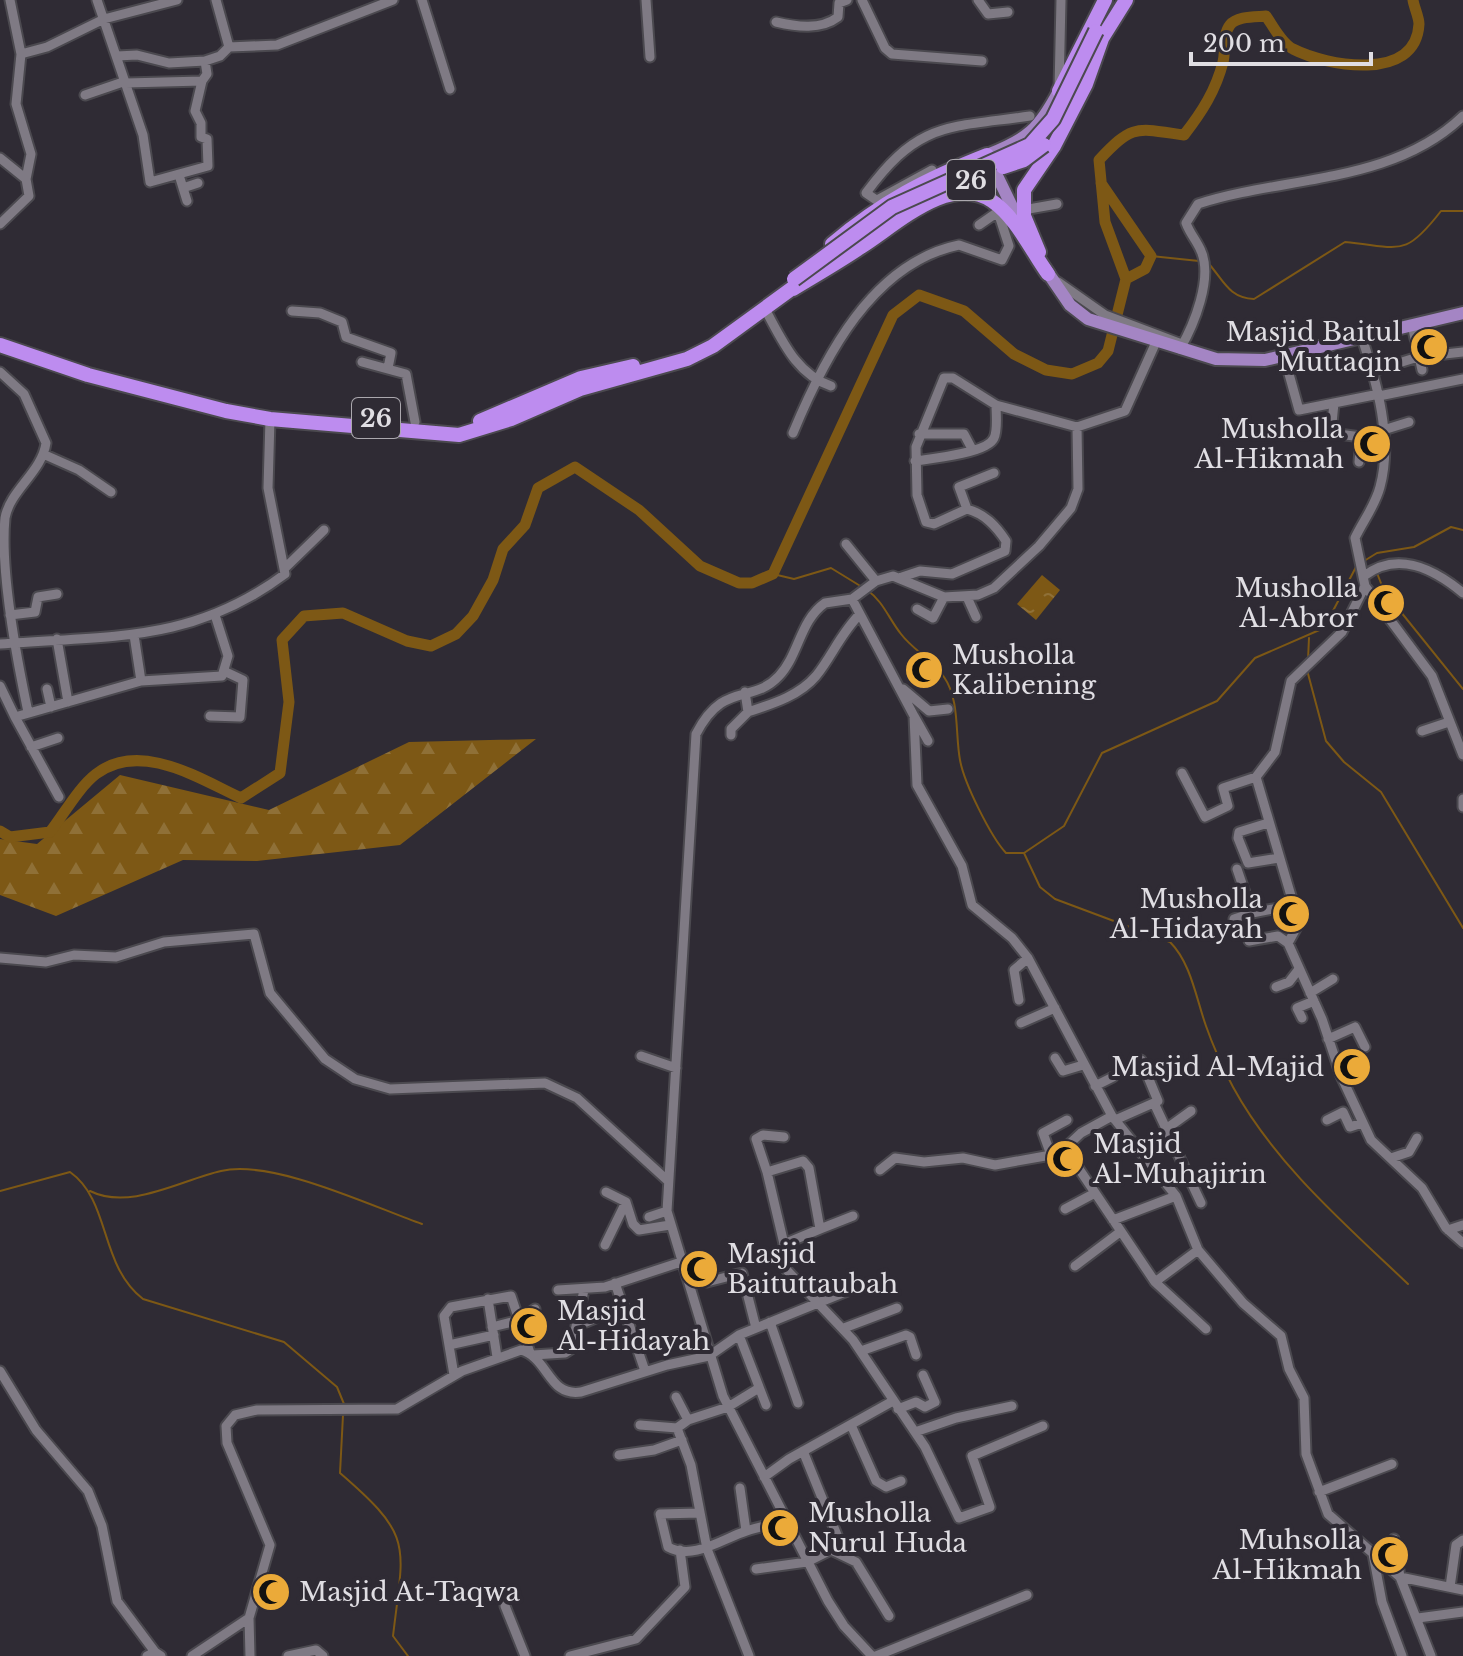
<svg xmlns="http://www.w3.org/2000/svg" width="1463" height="1656" font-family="'Libre Baskerville',serif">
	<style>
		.forest { fill: url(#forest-firs) }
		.water { fill: url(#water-ripples) }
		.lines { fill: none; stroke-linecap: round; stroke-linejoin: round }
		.stream { stroke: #7d5815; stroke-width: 2 }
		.river { stroke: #7d5815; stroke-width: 11 }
		.minor-casing { stroke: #4b494f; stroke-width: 13 }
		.major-casing { stroke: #4b494f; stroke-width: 16 }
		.highway-casing { stroke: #4b494f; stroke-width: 18 }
		.minor { stroke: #7f7a84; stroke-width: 9 }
		.major { stroke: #a485c4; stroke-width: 12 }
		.highway { stroke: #bd8cef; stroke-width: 14 }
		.highway-bridge-casing { stroke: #4b494f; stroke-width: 18; stroke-linecap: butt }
		.highway-bridge { stroke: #bd8cef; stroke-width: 14 }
		.labels { text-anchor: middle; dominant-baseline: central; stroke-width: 8; stroke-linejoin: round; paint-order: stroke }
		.shield { fill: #2f2b34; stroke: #aba8ae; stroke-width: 2 }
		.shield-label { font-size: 24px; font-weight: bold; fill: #e0dee3 }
		.poi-label { font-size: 26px; fill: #e0dee3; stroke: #2f2b34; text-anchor: end }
	</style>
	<defs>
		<pattern id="forest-firs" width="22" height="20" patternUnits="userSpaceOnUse" patternTransform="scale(2)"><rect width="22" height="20" fill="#7d5815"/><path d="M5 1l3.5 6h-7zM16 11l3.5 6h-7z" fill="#8f7037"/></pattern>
		<pattern id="water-ripples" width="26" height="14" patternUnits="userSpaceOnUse" patternTransform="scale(2)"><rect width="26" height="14" fill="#7d5815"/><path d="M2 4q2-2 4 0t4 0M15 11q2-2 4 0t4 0" fill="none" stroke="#8f7037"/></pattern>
	</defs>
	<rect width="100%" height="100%" fill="#2f2b34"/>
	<!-- forest -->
	<path class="forest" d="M536,739l-136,106 -143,16 -74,-1 -127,56 -56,-21v-56l37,5 83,-69 149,35 140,-68z"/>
	<!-- water -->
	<path class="water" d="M1042,575l18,15 -24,30 -19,-16z"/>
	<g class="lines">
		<!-- stream -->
		<path class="stream" d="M1151,256l48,5
			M1209,264c15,17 20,34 45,35l91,-57c55,5 59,17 96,-31h22
			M1364,561l13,-8 37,-6 37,-20 12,3
			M1377,573l7,18 79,98
			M773,574l21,5 37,-11 31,19
			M867,590c16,11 22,29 34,44 12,16 32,26 43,43 16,23 11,57 16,83 4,23 31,77 46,93h18l40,-27 38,-73 115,-52 38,-43 69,-30 32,-61
			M1308,660l1,-22
			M1307,670l19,71 18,21 37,30 82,136
			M1024,853l16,34 15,12 115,43c21,21 26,56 36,84 7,20 17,42 27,61 42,77 112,137 175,197
			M0,1191l70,-19c41,29 29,93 73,127l141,43 53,45 7,17
			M90,1191c40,20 91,-11 131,-20 52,-12 150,35 201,53
			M343,1415l-3,58c74,64 64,70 53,163l15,20"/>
		<!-- river -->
		<path class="river" d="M1101,183l50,73 -6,13 -19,10
			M0,831l10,6 40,-5c14,-18 29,-45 46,-58 44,-34 104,5 145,24l39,-25 9,-71 -7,-62 22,-24 39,-3 64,28 24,5 25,-12 17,-18 20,-36 10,-31 22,-24 13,-37 37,-21 64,43 61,56 39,17h13l21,-9 120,-259 26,-20 45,16 50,43 32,16 26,4 26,-11 10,-12 18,-72 -21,-57 -6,-62c34,-36 36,-32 85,-25 18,-23 32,-45 39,-73 3,-11 -1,-27 7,-37 7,-9 25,-8 36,-9 7,10 16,28 27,33 33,17 123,34 126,-25 0,-7 -5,-17 -6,-24"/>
		<!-- minor casing -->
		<g class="minor-casing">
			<path id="minor" d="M97,0l46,135 7,47 58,-16 -1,-27 -6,-2v-14l-6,-12 7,-30 5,-7 -2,-13 15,-5 9,-9
				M216,0l13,47 48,-2 116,-45
				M422,0l28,89
				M646,0l4,57
				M862,0l23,48 7,6 90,7
				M978,0l10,14 20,-2
				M776,22c21,5 45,8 62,-5l1,-14 8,-3
				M21,54l26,-7 57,-28 73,-19
				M117,56l20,-1 32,8 36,-2
				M126,83l76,-2
				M1059,89l2,-89
				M85,95l38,-13
				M0,158l26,21
				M179,175l8,26
				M183,188l15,-5
				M879,199l53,-29
				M882,204l-16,-11c53,-72 81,-65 164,-77
				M1023,210l34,-6
				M0,224l29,-28 -3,-17 5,-25 -15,-50 5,-50 -11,-54
				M979,225l23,-16
				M1058,282l47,33 74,28
				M765,309c17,31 31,65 66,77
				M292,311l28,2 22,9 4,15 45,16 -3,15
				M1412,325l10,45
				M1362,338c15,45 31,102 18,149 -5,19 -17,34 -25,51l10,48 67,90 31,79
				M1180,349c14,-24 33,-71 21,-98 -4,-10 -11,-17 -15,-28l12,-19c86,-28 195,-20 265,-88
				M1284,356l15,54 80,-16
				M362,362l44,12 9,48
				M1373,371l45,-14 45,-5
				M0,372l24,22 22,49c-4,29 -36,47 -41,75 -5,51 12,142 23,194
				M1379,396l84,-17
				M1334,403l-3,30 30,4 48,-15
				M793,433c31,-75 79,-170 166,-188l43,15 7,-14 -11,-34
				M919,434h45l8,15
				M43,454l36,16 32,22
				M915,461c15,-2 73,-8 79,-23 4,-8 2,-24 2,-33
				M1359,462l2,-25
				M994,473l-35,14 8,22 -33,15 -8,-2 -9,-27 -1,-48 28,-69h9l43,27 81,22
				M846,544l30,37
				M286,567l38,-37
				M1364,576c34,-26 70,-7 99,17
				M902,577l18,-6 32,3 53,-23 1,-10c-10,-15 -21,-27 -39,-32
				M1365,586l-23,46 -51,49 -16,71 -19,25 43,146 -11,20 34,76 19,57 30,64 51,48 24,40 17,15
				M967,597l9,20
				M852,599l62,117 3,69 45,81 10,39 40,33 16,20 84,158 64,80 22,54 45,53 38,33 8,33 15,29 2,56 22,60 72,63 63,13
				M917,609l16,9 11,-21
				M10,615l25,-3 3,-15 19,-3
				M134,635l7,46
				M57,639l11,63
				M0,644c109,-9 191,0 285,-70l-17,-86 2,-69
				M0,686l15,31 126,-36 81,-5 6,-20 -13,-41
				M47,689l4,18
				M903,689l26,22 19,-2
				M748,712c24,-8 51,-16 68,-36 16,-20 25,-43 44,-62
				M210,716l30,1 3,-37 -17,-8
				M914,716l14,25
				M15,717l44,80
				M1422,731l27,-9
				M731,735v-6l17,-17 -3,-20
				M31,747l27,-9
				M1182,773l23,44 23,-11 -5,-18 33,-11
				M1463,799v8
				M1268,823l-29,9 -1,6 10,25 31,-5
				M1237,869l15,44 42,-8
				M1234,919l18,-6
				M1249,941l29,-5 10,7
				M0,958l46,4 28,-7 42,2 48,-15 90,-8 16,59 55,66 30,20 35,10 155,-6 32,15 90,82
				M1276,987l13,-5 10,-13
				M1310,993l23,-14
				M1019,1000l-5,-30 14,-12
				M1302,1018l-5,-10 17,-7
				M1021,1023l34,-15
				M1328,1039l27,-12 10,20
				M641,1056l35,12
				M1055,1058l8,13 20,-6
				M1095,1086l18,-9
				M1154,1103l47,100
				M1112,1116l-31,17 -16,15 90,134 43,-32
				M1115,1120l43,-19 -17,-41
				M1327,1120l16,-8 7,15 12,-4
				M1166,1129l25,-18
				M1142,1152l28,-13
				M1051,1155l-8,-22 24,-13
				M1391,1158l18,-6 8,-14
				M880,1170l15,-12 29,4 39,-4 32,7 56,-10 14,-7
				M767,1172l-11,-33 7,-4 21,2
				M606,1192l20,10 7,22 6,6 31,-5
				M1065,1209l30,-16
				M649,1217l18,-6
				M1113,1220l63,-24
				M820,1229l33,-13
				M1448,1230l15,-5
				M784,1244l-17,-72 36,-11 6,7 11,61 -36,15 -2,21 71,75 72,107 34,71 31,-11 -18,-51 71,-30
				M605,1245l21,-43
				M1075,1266l45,-34
				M707,1282l35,-9 14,55
				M1155,1282l51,47
				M615,1283l30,88
				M558,1290l47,-3 76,-25
				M488,1299l9,58
				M770,1322l28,81
				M576,1323l10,-1 38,-16
				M492,1327l28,-7 15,-11
				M844,1328l53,-20
				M739,1335l27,70
				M449,1345l45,-10
				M861,1351l45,-16 4,2 6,18
				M533,1355l32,-2 6,-4 13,-59
				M0,1371l36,59 52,61 14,35 15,75 38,51
				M454,1375l-10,-59 7,-9 60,-11 19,57
				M676,1397l12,23 -11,8 14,37 16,84 42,107
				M898,1409l18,-7 9,5 10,-5 -12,-27
				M688,1420l40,-13 31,-19
				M640,1425l37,3
				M851,1425l25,56 10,6 15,-6
				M915,1432l41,-14 56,-12
				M803,1451l34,84 -6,15
				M619,1455l35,-5 28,-10
				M764,1477l25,-18 104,-58
				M740,1488l6,43
				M1319,1492l73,-28
				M699,1513l-39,1 8,33c24,13 51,-6 73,-14 14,-6 30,-8 44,-12
				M1394,1539l6,38 31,79
				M1373,1554l9,48 20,54
				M756,1569l51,-7 24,-12 25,12 33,54
				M1450,1587l6,-42 7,-5
				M505,1606l20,50
				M1418,1618l45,-6
				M147,1656l8,-4 6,4
				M192,1656l57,-38
				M250,1656l-1,-38 21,-73 -43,-102 -1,-17 9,-11 22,-5 140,-1 65,-38 59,-21c28,8 27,47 60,42l86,-27 42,-9 30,-21 111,-45
				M288,1656l28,-6 7,6
				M570,1656l66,-17 49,-52 -5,-37
				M872,1656l-28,-30 -16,-25 -105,-205 -56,-185 29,-477c28,-54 56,-29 83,-58 20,-21 21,-56 46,-73l27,-4 24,-18 17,-5 51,21 34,-2 16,-7 45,-42 32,-38 7,-19 -1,-62 48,-16 31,-69
				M876,1656l151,-61"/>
		</g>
		<!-- major casing -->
		<g class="major-casing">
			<path id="major" d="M1020,223l-33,-68c41,-16 52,-26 72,-64
				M1044,267l26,38 18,14 128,40 49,1 198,-47"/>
		</g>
		<!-- highway casing -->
		<g class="highway-casing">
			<path id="highway" d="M1101,40l25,-40
				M1059,91l46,-91
				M832,244c51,-43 94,-65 155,-89
				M1039,252l-15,-36v-26l30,-44 32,-62 17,-48
				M793,289c23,-14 46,-27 68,-42 34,-21 89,-75 131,-46 24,16 40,51 56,73
				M0,345l88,30 138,36 44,8 189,16 52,-16 69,-30 107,-30 26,-13 85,-62
				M480,421l101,-43 52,-12"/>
		</g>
		<!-- minor -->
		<use href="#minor" class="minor"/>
		<!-- major -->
		<use href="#major" class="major"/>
		<!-- highway -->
		<use href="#highway" class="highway"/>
		<!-- highway-bridge casing -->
		<g class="highway-bridge-casing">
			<path id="highway-bridge" d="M1003,167l21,-7 20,-15
				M794,279l98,-72 138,-62 23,-26 43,-88"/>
		</g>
		<!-- highway-bridge -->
		<use href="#highway-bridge" class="highway-bridge"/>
	</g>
	<!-- icons -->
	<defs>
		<g id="mosque-disc" transform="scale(2)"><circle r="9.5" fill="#ebaa39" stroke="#2f2b34"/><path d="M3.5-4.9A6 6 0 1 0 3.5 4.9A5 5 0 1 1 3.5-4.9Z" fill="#111"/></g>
	</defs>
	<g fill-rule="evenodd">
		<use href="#mosque-disc" x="1429" y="347"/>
		<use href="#mosque-disc" x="1372" y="444"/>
		<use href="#mosque-disc" x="1386" y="603"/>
		<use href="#mosque-disc" x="924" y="670"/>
		<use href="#mosque-disc" x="1291" y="914"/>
		<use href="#mosque-disc" x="1352" y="1067"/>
		<use href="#mosque-disc" x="1065" y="1159"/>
		<use href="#mosque-disc" x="699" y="1269"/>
		<use href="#mosque-disc" x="529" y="1326"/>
		<use href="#mosque-disc" x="780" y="1528"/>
		<use href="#mosque-disc" x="1390" y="1555"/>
		<use href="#mosque-disc" x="271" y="1592"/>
	</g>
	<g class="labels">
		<!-- shield labels -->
		<g class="shield">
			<rect x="947" y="160" width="48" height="40" rx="6"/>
			<rect x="352" y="398" width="48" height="40" rx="6"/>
		</g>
		<g class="shield-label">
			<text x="971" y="180">26</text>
			<text x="376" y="418">26</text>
		</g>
		<!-- poi labels -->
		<g class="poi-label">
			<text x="1401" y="332">Masjid Baitul<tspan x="1401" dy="30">Muttaqin</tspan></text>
			<text x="1344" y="429">Musholla<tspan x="1344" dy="30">Al-Hikmah</tspan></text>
			<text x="1358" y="588">Musholla<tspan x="1358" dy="30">Al-Abror</tspan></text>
			<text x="952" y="655" text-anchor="start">Musholla<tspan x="952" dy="30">Kalibening</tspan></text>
			<text x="1263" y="899">Musholla<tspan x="1263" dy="30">Al-Hidayah</tspan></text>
			<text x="1324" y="1067">Masjid Al-Majid</text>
			<text x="1093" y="1144" text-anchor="start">Masjid<tspan x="1093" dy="30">Al-Muhajirin</tspan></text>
			<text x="727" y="1254" text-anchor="start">Masjid<tspan x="727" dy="30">Baituttaubah</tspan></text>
			<text x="557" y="1311" text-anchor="start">Masjid<tspan x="557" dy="30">Al-Hidayah</tspan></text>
			<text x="808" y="1513" text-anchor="start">Musholla<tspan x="808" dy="30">Nurul Huda</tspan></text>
			<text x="1362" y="1540">Muhsolla<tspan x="1362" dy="30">Al-Hikmah</tspan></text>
			<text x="299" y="1592" text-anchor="start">Masjid At-Taqwa</text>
		</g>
	</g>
	<!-- scale -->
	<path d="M1191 52v12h180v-12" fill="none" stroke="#e0dee3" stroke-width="4"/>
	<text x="1203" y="52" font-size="24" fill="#e0dee3" stroke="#2f2b34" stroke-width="6" paint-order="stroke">200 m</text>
</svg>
